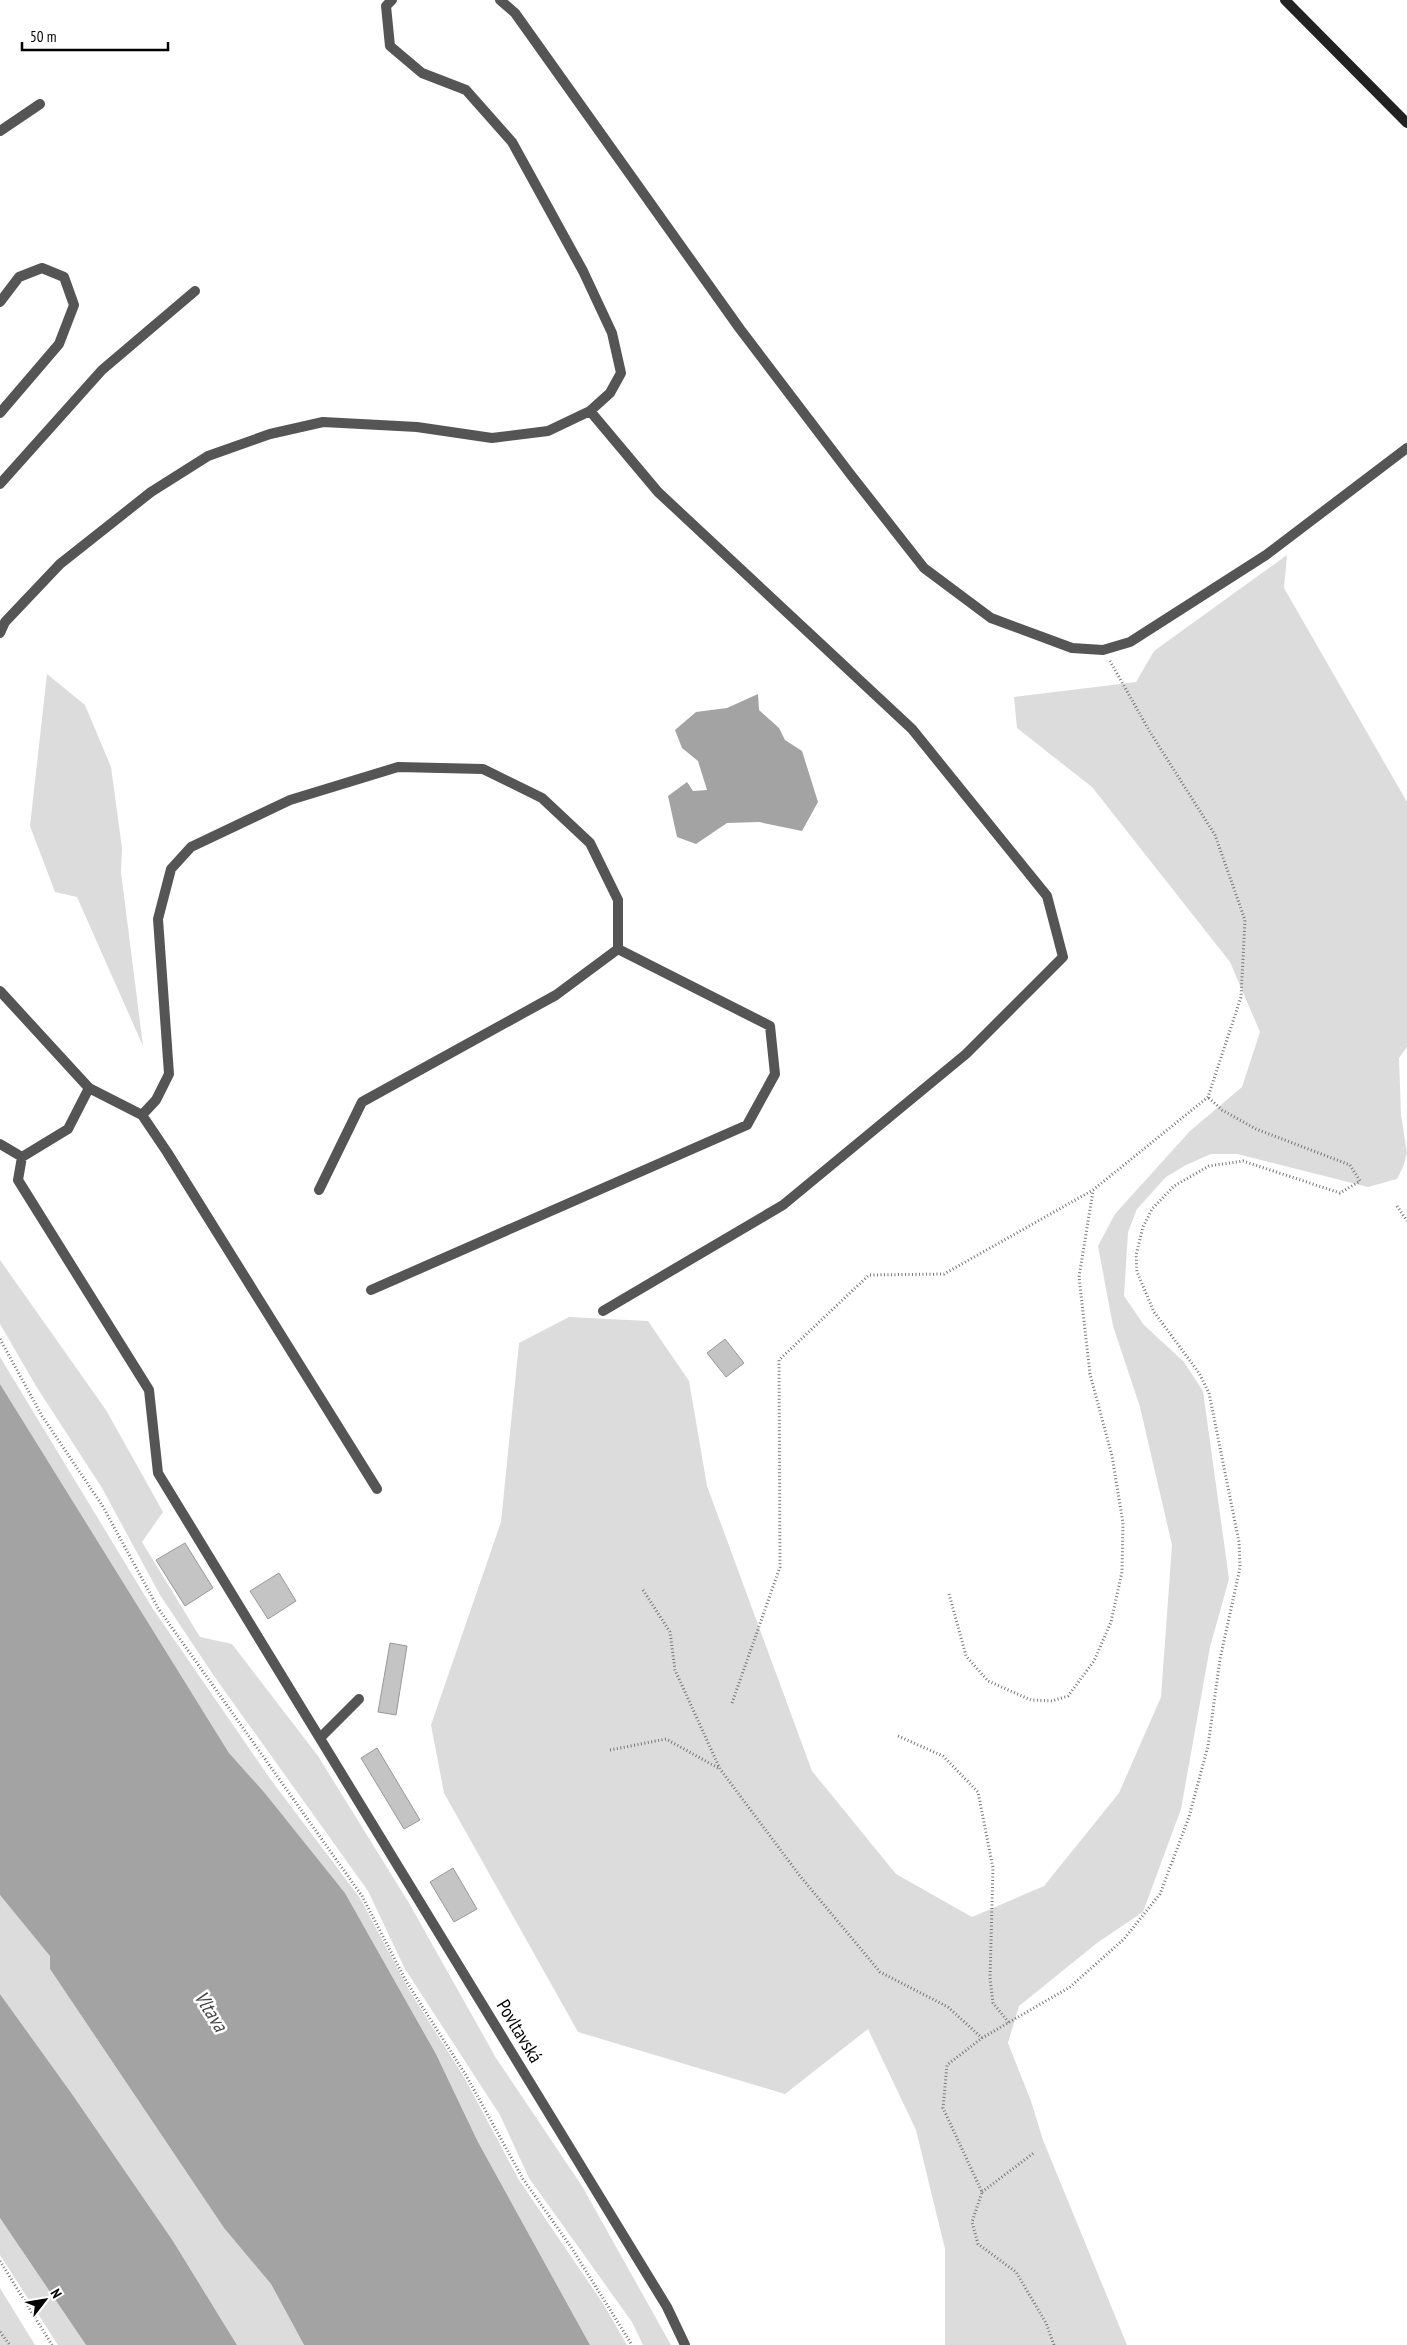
<svg xmlns="http://www.w3.org/2000/svg" width="1407" height="2345" font-family="'PT Sans Narrow',sans-serif">
	<style>
		.green { fill: #dcdcdc }
		.water { fill: #a3a3a3 }
		.building { fill: #c4c4c4; stroke: #999 }
		.lines { fill: none; stroke-linecap: round; stroke-linejoin: round }
		.path { stroke: #777; stroke-width: 3; stroke-dasharray: 1 2.5; stroke-linecap: butt }
		.lane { stroke: #555; stroke-width: 10 }
		.secondary { stroke: #222; stroke-width: 10 }
		.labels { text-anchor: middle; dominant-baseline: central; stroke-width: 5; stroke-linejoin: round; paint-order: stroke }
		.street-label { font-size: 19px; fill: #000; stroke: #fff }
		.water-label { font-size: 20px; font-style: italic; fill: #444; stroke: #fff }
	</style>
	<rect width="100%" height="100%" fill="#fff"/>
	<!-- green -->
	<path class="green" d="M1287,555l-3,33 123,214v245l-8,11 2,57 6,38 -4,14 -6,12 -29,8 -131,-33h-26l-25,11 -20,12 -29,32 -9,23 -4,64 20,29 40,37 19,29 26,188 -19,68 -29,162 -38,103 -46,31 -78,63 -11,37 23,58 12,39 84,205h-182v-96l-29,-119 -48,-101 -83,65 -207,-62 -134,-239 -13,-68 70,-203 18,-179 50,-26 79,4 41,60 18,105 105,285 84,103 76,43 72,-31 75,-93 42,-96 11,-152 -32,-138 -27,-81 -15,-80 17,-32 75,-83 52,-44 18,-55 -30,-70 -138,-175 -75,-59 -3,-31 122,-15 18,-31z
		M47,674l38,31 26,62 11,81 -1,24 22,174 -66,-149 -22,-5 -25,-66z
		M0,1260l106,150 57,102 -21,30 58,95 32,7 86,112 91,147 87,155 86,128 89,159h-28l-11,-23 -103,-144 -29,-63 -95,-146 -37,-78 -154,-215 -54,-81 -58,-107 -66,-102 -36,-62z
		M0,1357l153,252 118,171 89,118 49,92 55,87 55,103 85,125 23,40h-37l-112,-203 -42,-88 -91,-161 -81,-101 -35,-39 -229,-369z
		M0,1895l51,61 -1,13 174,259 47,56 33,61h-67l-64,-104 -101,-147 -72,-100z
		M0,2218l86,127h-28l-58,-90z
		M0,2288l35,57h-35z"/>
	<!-- water -->
	<path class="water" d="M758,694l1,16 20,18 6,12 17,11 16,51 -16,29 -43,-9 -32,1 -31,21 -19,-7 -9,-41 19,-14 6,9 14,-1 -9,-29 -16,-13 -7,-18 21,-18 31,-4z
		M0,1384l229,369 35,39 81,101 91,161 42,88 112,203h-286l-33,-61 -47,-56 -174,-259v-13l-50,-61z
		M0,1994l72,100 101,147 64,104h-151l-86,-127z"/>
	<!-- building -->
	<path class="building" d="M725,1339l19,24 -18,14 -19,-24z
		M185,1543l28,45 -28,18 -29,-46z
		M279,1573l17,28 -28,18 -18,-28z
		M390,1643l17,3 -11,69 -18,-3z
		M377,1748l43,72 -16,9 -43,-71z
		M453,1868l24,41 -23,13 -24,-40z"/>
	<g class="lines">
		<!-- path -->
		<path class="path" d="M1397,1206l10,15
			M0,1339l42,77 60,89 56,103 204,288 44,85 61,96 56,102 48,68 61,98
			M643,1590l27,42 5,38 45,99 80,107 80,96 68,35 34,31
			M949,1594l17,62 22,25 43,19 21,1 16,-5 26,-35 17,-39 11,-50 1,-49 -11,-67 -22,-82 -11,-97 14,-86
			M732,1703l48,-136 -1,-207 90,-85 75,-1 149,-84 115,-93 33,-100 4,-77 -30,-85 -65,-103 -40,-71
			M898,1736l45,20 35,36 15,76 -3,110 3,25 17,21
			M610,1750l56,-11 54,30
			M982,2192l53,-40
			M0,2261l52,84
			M0,2332l10,13
			M1054,2345l-8,-22 -30,-51 -38,-28 -6,-22 10,-30 -39,-84 4,-43 35,-27 88,-51 54,-48 36,-45 29,-77 19,-71 12,-87 20,-91 -1,-26 -30,-149 -10,-20 -45,-61 -17,-40 -1,-17 7,-28 9,-18 22,-23 35,-20 34,-5 97,32 20,-12 -10,-16 -94,-36 -34,-19 -14,-13"/>
		<!-- lane -->
		<path class="lane" d="M500,0l15,13 225,316 111,146 73,93 67,50 81,30 31,2 27,-8 136,-87 141,-107
			M0,131l40,-27
			M0,302l19,-25 23,-9 22,9 10,28 -15,39 -59,69
			M590,411l68,81 254,237 135,167 16,61 -97,97 -183,151 -180,106
			M0,484l102,-114 93,-79
			M0,633l5,-11 55,-58 91,-72 57,-36 62,-22 53,-12 94,5 75,11 56,-7 42,-20 20,-18 11,-20 -9,-40 -29,-62 -71,-129 -46,-52 -44,-17 -32,-27 -4,-40 6,-6
			M0,991l89,97 53,27 25,37 210,337
			M142,1115l14,-15 13,-26 -11,-155 13,-50 20,-22 99,-47 108,-33 85,2 59,29 48,45 28,57v49l-62,46 -194,107 -43,88
			M0,1144l22,13 46,-28 21,-41
			M22,1157l-4,23 131,210 9,83 509,834 18,38
			M371,1290l376,-165 28,-51 -5,-48 -152,-77
			M321,1737l38,-38"/>
		<!-- secondary -->
		<path class="secondary" d="M1285,0l122,123"/>
	</g>
	<g class="labels">
		<!-- street labels -->
		<g class="street-label">
			<text transform="translate(520 2031) rotate(59)">Povltavská</text>
		</g>
		<!-- water labels -->
		<g class="water-label">
			<text transform="translate(211 2011) rotate(58)">Vltava</text>
		</g>
	</g>
	<!-- north arrow -->
	<g transform="translate(45 2300) rotate(59)" stroke="#ffffff" stroke-width="4" paint-order="stroke">
	<path d="M0-4L9 19L0 12L-9 19Z" fill="#000000"/>
	<text y="-8" font-size="14" font-weight="bold" text-anchor="middle" fill="#000000">N</text>
	</g>
	<!-- scale -->
	<path d="M22 42v8h146v-8" fill="none" stroke="#000000" stroke-width="2.5"/>
	<text x="30" y="42" font-size="15" fill="#000000" stroke="#ffffff" stroke-width="4" paint-order="stroke">50 m</text>
</svg>
